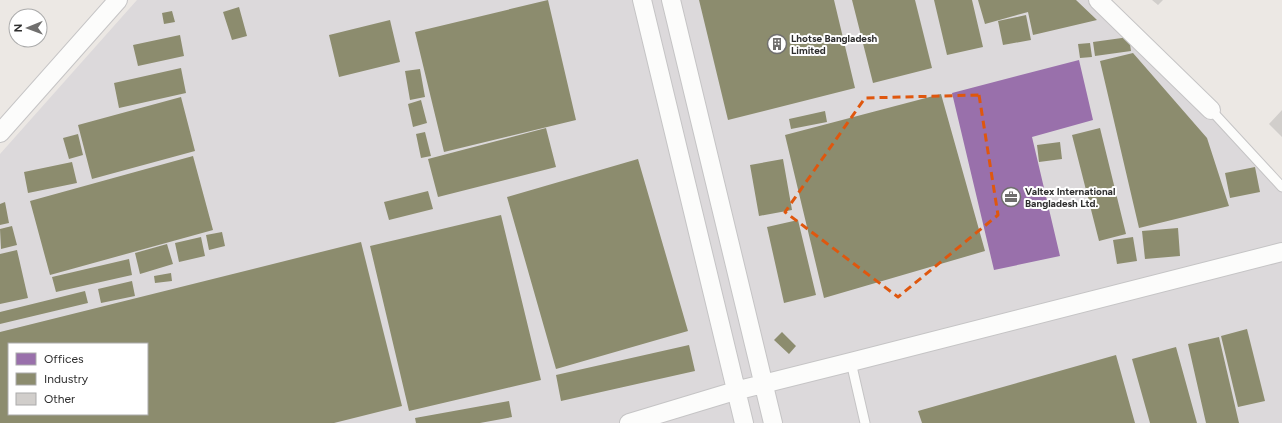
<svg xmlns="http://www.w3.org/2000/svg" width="1282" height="423" font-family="Figtree,sans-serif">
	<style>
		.industrial { fill: #dcd9db; fill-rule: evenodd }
		.offices { fill: #9970ab }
		.industry { fill: #8c8c6e; fill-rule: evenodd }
		.building { fill: #d1cecb }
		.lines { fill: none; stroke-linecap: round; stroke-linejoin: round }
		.lane-casing { stroke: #c5c4c5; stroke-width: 11 }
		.street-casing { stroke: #c5c4c5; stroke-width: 20 }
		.lane { stroke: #fcfcfb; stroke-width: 9 }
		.street { stroke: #fcfcfb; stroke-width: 18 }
		.marked { fill: none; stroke: #df570e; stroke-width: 3; stroke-dasharray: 8 5; stroke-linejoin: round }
		.labels { text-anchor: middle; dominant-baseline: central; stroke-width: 4; stroke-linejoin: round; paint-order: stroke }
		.poi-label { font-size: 10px; font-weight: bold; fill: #2e2e2e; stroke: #fff; text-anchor: start }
	</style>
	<rect width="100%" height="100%" fill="#ece8e4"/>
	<!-- industrial -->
	<path class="industrial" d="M137,0h957l188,186v237h-1282v-269zM9,344h138v70h-138z"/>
	<!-- offices -->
	<path class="offices" d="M1079,60l14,60 -61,17 28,119 -66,14 -42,-177z"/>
	<!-- industry -->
	<path class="industry" d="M548,0l28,120 -132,32 -29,-120z
		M699,0h135l21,88 -127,32z
		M852,0h63l17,68 -59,15z
		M934,0h38l11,47 -36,8z
		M978,0h98l21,20 -64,15 -5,-23 -43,12z
		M239,7l8,29 -15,4 -9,-28z
		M172,11l3,11 -11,2 -2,-11z
		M1026,15l5,25 -28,5 -5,-24z
		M390,20l10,42 -61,15 -10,-42z
		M180,35l4,21 -46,10 -5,-21z
		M1129,37l2,14 -36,5 -2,-14z
		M1090,43l2,14 -12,1 -2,-14z
		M1133,53l74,85 22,68 -90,22 -39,-167z
		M181,68l5,25 -67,15 -5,-25z
		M420,69l5,28 -15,3 -5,-29z
		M941,94l44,157 -161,47 -39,-163z
		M181,97l14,54 -103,28 -14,-54z
		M421,100l6,23 -14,4 -5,-23z
		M825,111l2,11 -36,7 -2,-10z
		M546,128l10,39 -118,30 -10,-38z
		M1100,128l26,106 -27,7 -27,-106z
		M425,132l6,24 -10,2 -5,-24z
		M78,134l5,21 -14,4 -6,-21z
		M1060,142l2,17 -23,3 -2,-17z
		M193,156l20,74 -163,45 -20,-74z
		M638,159l50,172 -132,38 -49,-172z
		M783,159l9,51 -33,6 -9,-51z
		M72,162l5,21 -49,10 -4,-21z
		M1255,167l5,25 -30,6 -5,-25z
		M428,191l5,18 -44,11 -5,-18z
		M5,202l4,21 -9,2v-21z
		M501,215l40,165 -132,31 -39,-165z
		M798,220l18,75 -32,8 -17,-76z
		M12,226l5,19 -16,4 -1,-20z
		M1178,228l2,28 -35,3 -3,-28z
		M222,232l3,14 -16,4 -3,-15z
		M201,237l4,19 -26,6 -4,-19z
		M1133,237l4,24 -20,3 -4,-24z
		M361,242l41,164 -68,17h-334v-91zM9,344h138v70h-138z
		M167,244l6,20 -33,10 -5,-21z
		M17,250l11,48 -28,6v-50z
		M129,259l3,16 -76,17 -4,-15z
		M171,273l1,8 -17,2 -1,-7z
		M132,281l3,15 -34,7 -3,-14z
		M85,291l3,12 -88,21v-12z
		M1247,329l18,72 -27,6 -17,-71z
		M782,332l14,14 -7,8 -15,-14z
		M1219,337l20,86h-33l-18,-79z
		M689,345l6,26 -134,30 -5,-26z
		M1176,347l21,76h-47l-18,-64z
		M1116,355l19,68h-213l-4,-12z
		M509,401l3,16 -32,6h-64l-1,-5z"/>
	<!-- building -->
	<path class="building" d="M1152,0h11l-5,5z
		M1282,110v27l-13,-13z"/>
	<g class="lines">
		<!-- lane casing -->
		<g class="lane-casing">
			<path id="lane" d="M1211,110l71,77
				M851,362l14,61"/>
		</g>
		<!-- street casing -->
		<g class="street-casing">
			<path id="street" d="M642,0l102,423
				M671,0l102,423
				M1098,0l113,110
				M0,133l118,-133
				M629,423l106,-32 116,-29 431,-110"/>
		</g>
		<!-- lane -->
		<use href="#lane" class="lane"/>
		<!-- street -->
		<use href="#street" class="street"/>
	</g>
	<!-- marked area -->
	<path class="marked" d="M979,95l19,120 -100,82 -113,-85 80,-114z"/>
	<!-- icons -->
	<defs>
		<g id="building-ring" transform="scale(1)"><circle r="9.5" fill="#fff" stroke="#706f6e" stroke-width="1.5"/><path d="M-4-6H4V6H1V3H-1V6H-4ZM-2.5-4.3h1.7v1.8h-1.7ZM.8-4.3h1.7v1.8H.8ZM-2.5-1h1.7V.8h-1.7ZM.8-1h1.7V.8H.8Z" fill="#706f6e"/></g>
		<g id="office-ring" transform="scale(1)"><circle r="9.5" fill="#fff" stroke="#706f6e" stroke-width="1.5"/><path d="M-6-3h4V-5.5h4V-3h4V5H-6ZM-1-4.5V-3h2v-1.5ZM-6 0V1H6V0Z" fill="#706f6e"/></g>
	</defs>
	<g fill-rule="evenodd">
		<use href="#building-ring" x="777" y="44"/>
		<use href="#office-ring" x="1011" y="197"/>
	</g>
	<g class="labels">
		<!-- poi labels -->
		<g class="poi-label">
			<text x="791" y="38">Lhotse Bangladesh<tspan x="791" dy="12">Limited</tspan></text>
			<text x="1025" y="191">Valtex International<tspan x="1025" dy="12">Bangladesh Ltd.</tspan></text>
		</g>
	</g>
	<!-- legend -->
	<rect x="8" y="343" width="140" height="72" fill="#ffffff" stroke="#ababab"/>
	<rect x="16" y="353" width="20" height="12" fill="#9970ab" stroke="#ababab"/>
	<text x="44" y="363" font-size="12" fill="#2e2e2e">Offices</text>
	<rect x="16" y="373" width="20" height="12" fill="#8c8c6e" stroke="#ababab"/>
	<text x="44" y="383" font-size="12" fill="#2e2e2e">Industry</text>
	<rect x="16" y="393" width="20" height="12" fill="#d1cecb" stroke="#ababab"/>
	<text x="44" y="403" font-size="12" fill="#2e2e2e">Other</text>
	<!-- north arrow -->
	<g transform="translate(28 28) rotate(269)"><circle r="19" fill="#ffffff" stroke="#ababab"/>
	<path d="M0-3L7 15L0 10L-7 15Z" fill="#706f6e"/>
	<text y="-6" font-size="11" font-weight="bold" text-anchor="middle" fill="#2e2e2e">N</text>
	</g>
</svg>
